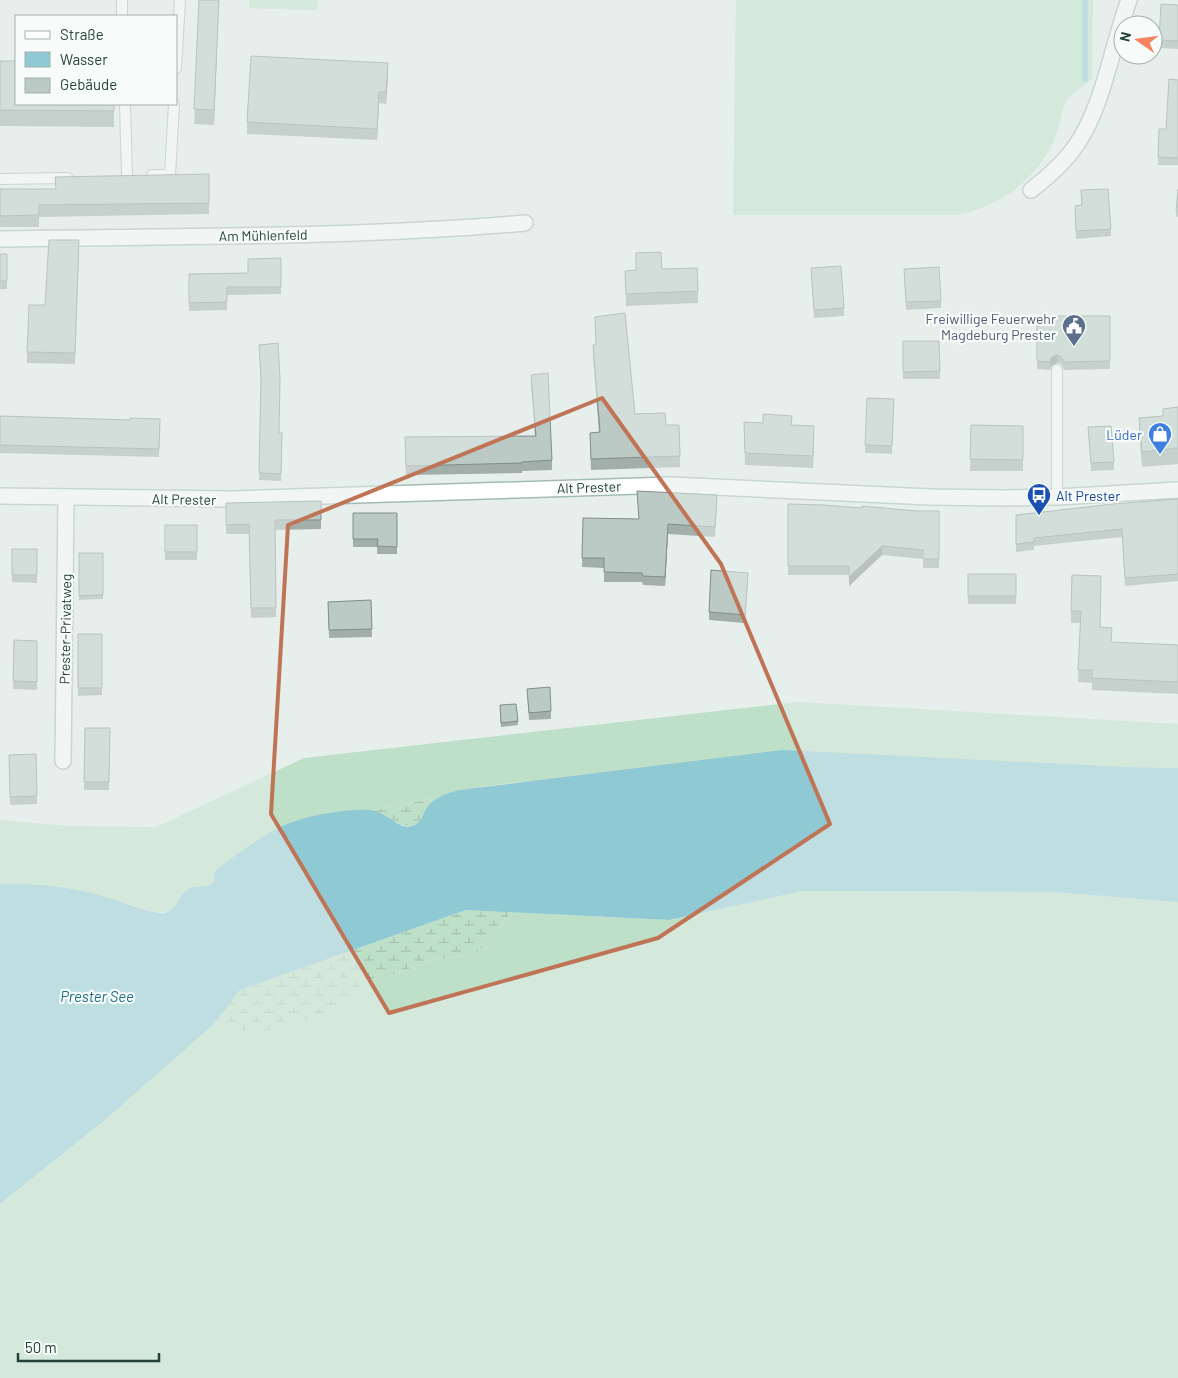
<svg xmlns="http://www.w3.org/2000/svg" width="1178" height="1378" font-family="Barlow,sans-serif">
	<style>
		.grass { fill: #bfe0c8 }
		.wetland { fill: url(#wetland-marsh) }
		.water { fill: #8ec9d4 }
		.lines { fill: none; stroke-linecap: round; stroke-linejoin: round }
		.stream { stroke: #8ec9d4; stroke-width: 5.5 }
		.service-casing { stroke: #a8b8b2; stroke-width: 12 }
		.minor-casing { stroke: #a8b8b2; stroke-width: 18 }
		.secondary-casing { stroke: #a4bbb3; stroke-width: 18 }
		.service { stroke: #fff; stroke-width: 10 }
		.minor { stroke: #fff; stroke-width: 15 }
		.secondary { stroke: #fff; stroke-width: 15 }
		.wall { fill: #a1aea9 }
		.shaded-wall { fill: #838d89 }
		.building { fill: #bbcac4; stroke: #838d89 }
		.marked { fill: none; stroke: #c07456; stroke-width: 4; stroke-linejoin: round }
		.labels { text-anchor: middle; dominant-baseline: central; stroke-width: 4.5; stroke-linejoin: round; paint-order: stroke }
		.street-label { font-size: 14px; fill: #24423a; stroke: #f7fbf9 }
		.service-label { font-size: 14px; fill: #4e5e75; stroke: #f7fbf9; text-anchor: end }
		.shop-label { font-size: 14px; fill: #366cbe; stroke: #f7fbf9; text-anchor: end }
		.transit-label { font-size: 14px; fill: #164399; stroke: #f7fbf9; text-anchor: start }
		.water-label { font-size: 15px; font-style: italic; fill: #1c6f80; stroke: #f7fbf9 }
	</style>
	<defs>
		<pattern id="wetland-marsh" width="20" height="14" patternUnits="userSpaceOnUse" patternTransform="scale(1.25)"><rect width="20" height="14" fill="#bfe0c8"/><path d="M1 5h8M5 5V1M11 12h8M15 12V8" fill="none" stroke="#a4c1ad"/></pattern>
	</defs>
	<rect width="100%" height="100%" fill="#e6efeb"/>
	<!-- grass -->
	<path class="grass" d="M249,0h69l-1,10 -68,-2z
		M736,0h357l-1,79c-7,6 -23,16 -26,23 -5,8 -6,23 -10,33 -17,44 -56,72 -101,80h-222z
		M797,702l381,22v44l-53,-1 -605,15 -61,8 -19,7 -67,13 -40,3 -39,8 -36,20 -44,31 1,5 -4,7 -31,12c-2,7 -7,14 -15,16 -7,2 -29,-5 -37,-8 -41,-13 -85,-21 -128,-20v-64l69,6 87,1 148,-69z
		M803,891l250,1 125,10v476h-1178v-174l106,-85 108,-95 44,9 69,-19 41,-29 66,-26 41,-4 37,-43 157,8z"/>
	<!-- wetland -->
	<path class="wetland" d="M440,797c-4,3 -9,7 -12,11 -3,3 -3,7 -6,11 -14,18 -33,-3 -49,-9z
		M466,910l46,2 -37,43 -41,4 -66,26 -41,29 -69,19 -44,-9 26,-34z"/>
	<!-- water -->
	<path class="water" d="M783,750l342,17 53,1v134l-125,-10 -250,-1 -134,29 -203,-10 -226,80 -26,34 -108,95 -106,85v-320c33,-1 70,3 102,12 13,3 51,19 63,17 14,-4 13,-21 26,-25 12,-4 25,3 23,-16 21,-17 56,-43 81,-51 22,-7 53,-12 76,-11 14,1 29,21 41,16 10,-3 10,-10 14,-17 7,-11 21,-16 33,-19z"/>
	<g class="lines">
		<!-- stream -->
		<path class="stream" d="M1085,0v79"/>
		<!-- service casing -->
		<g class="service-casing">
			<path id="service" d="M122,0v16
				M176,68l4,-68
				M125,104l2,72
				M152,175h18l4,-71
				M0,179l68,-1
				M1057,370v127"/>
		</g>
		<!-- minor casing -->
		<g class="minor-casing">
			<path id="minor" d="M1031,190c17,-13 34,-28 46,-46 27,-40 35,-99 52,-144
				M0,239c175,-3 351,-1 525,-16
				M63,761l3,-264"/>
		</g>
		<!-- secondary casing -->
		<g class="secondary-casing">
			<path id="secondary" d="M0,496l233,3 437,-14 260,12 75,1 52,-1 121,-7"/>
		</g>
		<!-- service -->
		<use href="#service" class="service"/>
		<!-- minor -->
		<use href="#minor" class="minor"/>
		<!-- secondary -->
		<use href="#secondary" class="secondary"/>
	</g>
	<!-- wall -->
	<path class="wall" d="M199,0h20l-5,125 -20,-1z
		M1178,5v44l-19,-1v-8z
		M0,61l114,43v23l-114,-1z
		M388,75l-2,29 -7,-1 -2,37 -130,-6v-12z
		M1178,80v85h-20l1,-36h7z
		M209,174v40l-170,3v10h-39v-38h55z
		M1178,189v28l-2,-1z
		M1081,190l30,39v7l-35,3 -1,-33 6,-1z
		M79,251l-4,113 -48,-1v-11l18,-47z
		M636,253l62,38v12l-72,3 -1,-35 11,-1z
		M0,254h7v35h-7z
		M281,258v36l-54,1v15l-38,1v-37l59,-1z
		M811,268l33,40v8l-30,2z
		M904,269l37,32v7l-35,2z
		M1037,316h73v53l-46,1 -3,-6 -4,-1 -6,3 -1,4 -13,-1z
		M595,317l40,97 31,11 14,31v11l-89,3 -1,-26 9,-12 -6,-76v-11h3z
		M903,341h36l1,38h-37z
		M259,345l20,88h3l-1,48 -22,-1 2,-98z
		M531,375l21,85v10l-30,1v2l-116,2 -1,-38 130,-1 -4,-52z
		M894,399l-2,55 -27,-1v-8z
		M1178,407v57l-36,3 -3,-34v-15l24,-2v-7z
		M0,416l130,4 30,-1 -1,38 -159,-4z
		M744,422l48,3 22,13 -1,30 -68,-3z
		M971,425l52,1v45h-53z
		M1088,427l26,35v8l-23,1z
		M637,491l80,13 -2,33 -47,-3 -3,52 -22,-1 -1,-3h-38v-14l-22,-1 1,-49 56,1z
		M1178,499v82l-53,5 -3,-49 -88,9v4l-18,2v-37z
		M321,501v28l-46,1 1,87 -25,1 -2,-84h-23v-31z
		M788,504l129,7h22v57h-16v-9l-41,-4 -33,31v-11h-61z
		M353,513h44v41h-20v-7h-24z
		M165,525h32v35h-32z
		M12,549h25v34l-25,-1z
		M79,553h24v46l-24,1z
		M968,574h48v30h-48z
		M748,580l-3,43 -36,-3v-8z
		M1101,588l-1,39 12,15 66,3v49l-86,-4v-7l-14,-1 3,-59h-10v-12z
		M371,600l1,37 -43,1 -1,-36z
		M78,634h24v61l-24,1z
		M14,640l23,1v49l-24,-1z
		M527,689l24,22v8l-22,1z
		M500,709l18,12v4l-17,2z
		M85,728h25l-1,62h-25z
		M36,754l1,50 -27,1 -1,-50z"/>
	<!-- shaded-wall -->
	<path class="shaded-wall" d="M219,0l-5,125v-15z
		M388,63v12l-2,29v-12z
		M379,92v11l-2,37v-11z
		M1057,355v8l-6,3 -1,4v-8l1,-4z
		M814,426v12l-1,30v-12z
		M668,524v10l-3,52v-9z
		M882,546v9l-33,31v-9z"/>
	<!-- building -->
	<path class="building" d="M199,0h20l-5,110 -20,-1z
		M1161,4l17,1v36l-19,-1z
		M251,56l137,7 -2,29h-7l-2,37 -130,-7z
		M0,61h16v43h98v7l-114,-1z
		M1169,79l9,1v78l-20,-1 1,-28h7z
		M209,174v29l-170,2v10l-39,1v-27h56l-1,-12z
		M1108,189l3,40 -35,2 -1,-25 7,-1 -1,-15z
		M1178,189v22h-2z
		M49,240h30l-4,113 -48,-1 2,-47h16z
		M661,252l1,17 35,-1 1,23 -72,3 -1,-23 11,-1v-17z
		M0,254h7v27h-7z
		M281,258v29h-54v15l-38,1v-29l59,-1v-14z
		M841,266l3,42 -30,2 -3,-42z
		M939,267l2,34 -35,1 -2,-33z
		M625,313l10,101 30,-1 1,12h13l1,31 -89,3 -1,-26 10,-1 -7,-87h3l-1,-28z
		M1037,316h73v45l-46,1 -3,-5 -4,-2 -6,3 -1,4 -13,-1z
		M903,341h36l1,30 -37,1z
		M278,343l2,35 -1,55h3l-1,41 -22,-1 2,-96 -2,-32z
		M548,373l4,87 -30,2v1l-116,3 -1,-29 131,-1 -5,-61z
		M867,398l27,1 -2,47 -27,-1z
		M1178,407v41l-36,4 -3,-34 24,-2v-7z
		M763,414l29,2 -1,9 23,1 -1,30 -68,-3 -1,-31 19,1z
		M0,416l130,4v-2l30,1 -1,30 -159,-4z
		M971,425l52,1v34l-53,-1z
		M1111,426l3,36 -23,1 -3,-36z
		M637,491l80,4 -2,32 -47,-3 -3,53 -22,-1 -1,-3 -38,-1v-14h-22l1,-40 56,1z
		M1178,499v75l-53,4 -3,-49 -88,9v4l-18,2v-29l97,-11z
		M321,501v19h-46l1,88h-25l-2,-84 -23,1v-22z
		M788,504l36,1 38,3v-2l55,5h22v48h-16v-9l-41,-4 -33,31v-11h-61z
		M353,513h44v34l-20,-1 1,-7h-25z
		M165,525h32v27h-32z
		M12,549h25v26h-25z
		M79,553h24v42l-24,1z
		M711,570l37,3 -3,42 -36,-3z
		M968,574h48v22h-48z
		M1072,575l29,1 -1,51 12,1 -1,14 67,3v37l-86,-4v-8h-14l3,-59h-10z
		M371,600l1,29 -43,1 -1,-28z
		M78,634h24v54h-24z
		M14,640l23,1v41l-24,-1z
		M550,687l1,24 -22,2 -2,-24z
		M516,704l2,17 -17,2 -1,-18z
		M85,728h25l-1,54h-25z
		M36,754l1,42 -27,1 -1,-42z"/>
	<!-- marked area -->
	<path d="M0 0H1178V1378H0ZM602,398l119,166 109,260 -172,114 -269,75 -118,-199 17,-289z" fill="#e6efeb" fill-opacity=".55" fill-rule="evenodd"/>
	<path class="marked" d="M602,398l119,166 109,260 -172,114 -269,75 -118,-199 17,-289z"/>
	<!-- icons -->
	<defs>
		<g id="civic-pin" transform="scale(1.25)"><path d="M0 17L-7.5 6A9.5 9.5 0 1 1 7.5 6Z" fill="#5c6f8a" stroke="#f7fbf9"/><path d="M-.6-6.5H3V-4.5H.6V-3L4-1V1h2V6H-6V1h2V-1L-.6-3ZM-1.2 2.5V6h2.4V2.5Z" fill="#fff"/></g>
		<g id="shop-pin" transform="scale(1.25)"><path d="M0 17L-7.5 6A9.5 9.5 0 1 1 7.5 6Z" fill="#3f7fe0" stroke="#f7fbf9"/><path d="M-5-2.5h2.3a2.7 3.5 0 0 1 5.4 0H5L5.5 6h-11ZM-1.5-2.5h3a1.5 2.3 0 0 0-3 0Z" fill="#fff"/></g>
		<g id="bus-pin" transform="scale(1.25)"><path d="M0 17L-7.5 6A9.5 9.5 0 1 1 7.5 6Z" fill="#1a4fb4" stroke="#f7fbf9"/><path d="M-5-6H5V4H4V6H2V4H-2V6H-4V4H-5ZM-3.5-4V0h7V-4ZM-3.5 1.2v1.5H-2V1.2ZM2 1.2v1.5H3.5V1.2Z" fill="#fff"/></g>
	</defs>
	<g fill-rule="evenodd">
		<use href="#civic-pin" x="1074" y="326"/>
		<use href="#shop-pin" x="1160" y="434"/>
		<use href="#bus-pin" x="1039" y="495"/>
	</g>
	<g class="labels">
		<!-- street labels -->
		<g class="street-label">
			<text transform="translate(263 235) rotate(-1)">Am Mühlenfeld</text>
			<text transform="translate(589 487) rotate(-2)">Alt Prester</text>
			<text transform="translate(184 499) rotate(1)">Alt Prester</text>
			<text transform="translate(65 629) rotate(-89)">Prester-Privatweg</text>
		</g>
		<!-- service labels -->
		<g class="service-label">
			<text x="1056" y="318">Freiwillige Feuerwehr<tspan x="1056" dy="16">Magdeburg Prester</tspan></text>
		</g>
		<!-- shop labels -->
		<g class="shop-label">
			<text x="1142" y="434">Lüder</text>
		</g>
		<!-- transit labels -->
		<g class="transit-label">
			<text x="1056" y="495">Alt Prester</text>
		</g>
		<!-- water labels -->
		<g class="water-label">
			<text x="97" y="996">Prester See</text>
		</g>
	</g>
	<!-- legend -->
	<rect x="15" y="15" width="162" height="90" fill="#f7fbf9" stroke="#a3b1ad"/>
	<rect x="25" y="31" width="25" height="8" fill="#ffffff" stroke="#a3b1ad"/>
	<text x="60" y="40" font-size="15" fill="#24423a">Straße</text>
	<rect x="25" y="52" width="25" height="15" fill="#8ec9d4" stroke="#a3b1ad"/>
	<text x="60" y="65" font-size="15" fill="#24423a">Wasser</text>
	<rect x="25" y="78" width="25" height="15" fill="#bbcac4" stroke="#a3b1ad"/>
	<text x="60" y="90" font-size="15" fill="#24423a">Gebäude</text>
	<!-- north arrow -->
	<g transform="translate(1138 40) rotate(284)"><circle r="24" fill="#f7fbf9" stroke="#a3b1ad"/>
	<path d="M0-4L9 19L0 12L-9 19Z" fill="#f4845f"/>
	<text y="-8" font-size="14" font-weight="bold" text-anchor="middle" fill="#24423a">N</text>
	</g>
	<!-- scale -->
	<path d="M18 1353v8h141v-8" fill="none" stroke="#24423a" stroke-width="2.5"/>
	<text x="25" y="1353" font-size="15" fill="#24423a" stroke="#f7fbf9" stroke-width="4" paint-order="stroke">50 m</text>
</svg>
